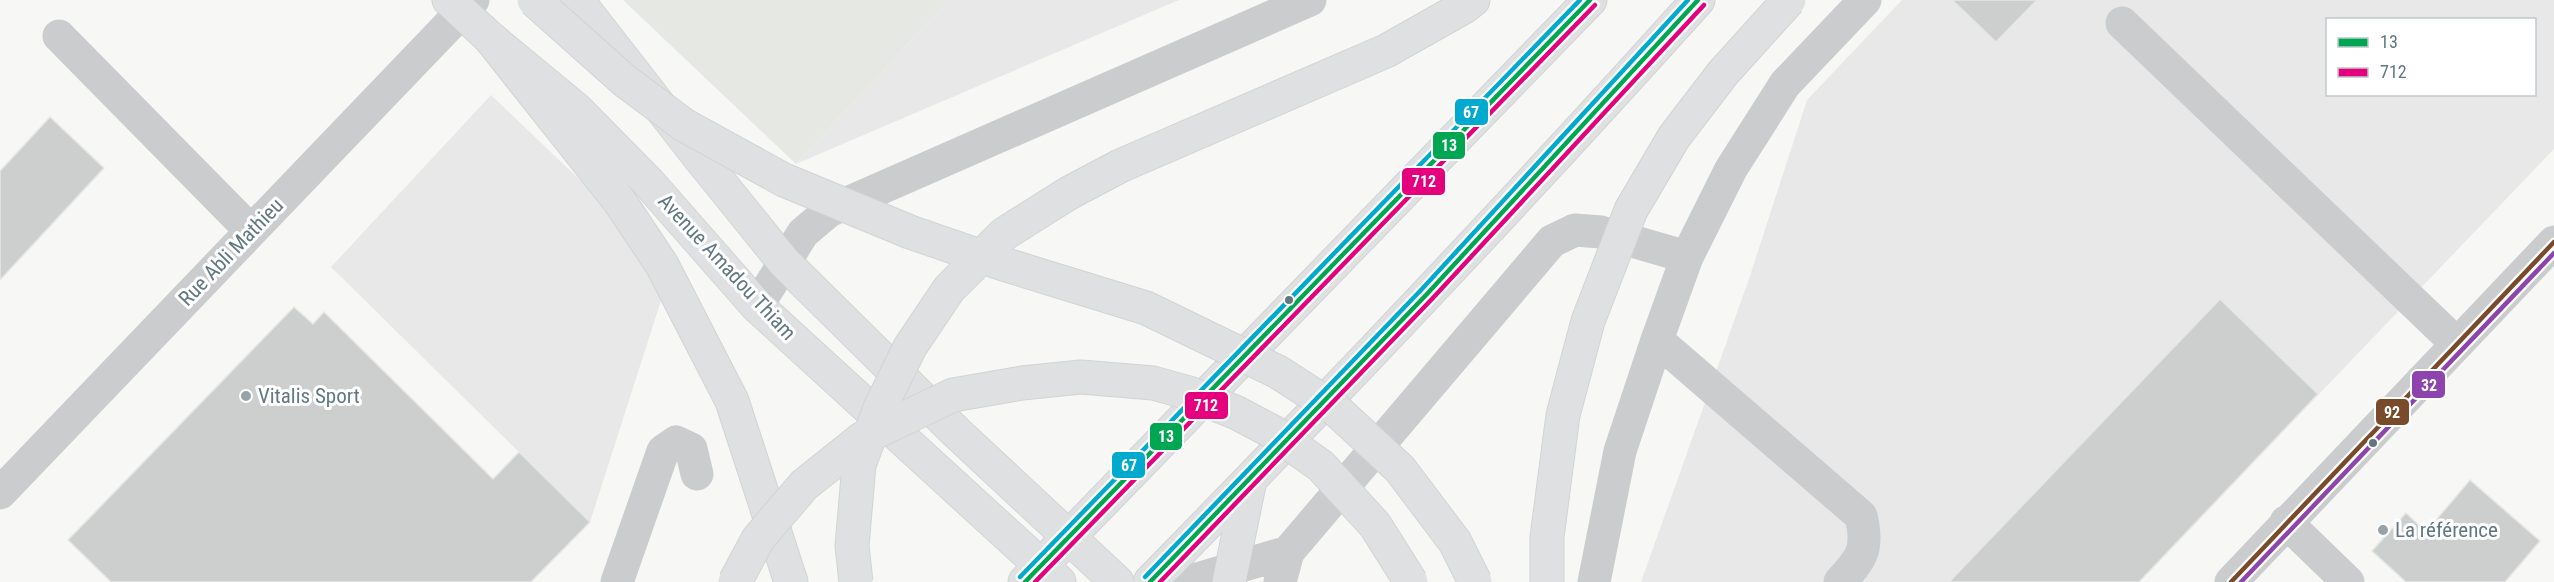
<svg xmlns="http://www.w3.org/2000/svg" width="2554" height="582" font-family="'Roboto Condensed',sans-serif">
	<style>
		.built { fill: #e7e8e7; fill-rule: evenodd }
		.green { fill: #e6e9e3 }
		.building { fill: #cdcfcf; stroke: #e6e6e6; stroke-width: 1.5 }
		.lines { fill: none; stroke-linecap: round; stroke-linejoin: round }
		.major-casing { stroke: #d3d4d4; stroke-width: 35 }
		.highway-casing { stroke: #d2d3d3; stroke-width: 35 }
		.minor { stroke: #cbcccd; stroke-width: 33 }
		.major { stroke: #dfe0e1; stroke-width: 33 }
		.highway { stroke: #dfe0e1; stroke-width: 33 }
		.highway-bridge-casing { stroke: #d2d3d3; stroke-width: 35; stroke-linecap: butt }
		.highway-bridge { stroke: #dfe0e1; stroke-width: 33 }
		.bus-1-casing { stroke: #fff; stroke-width: 9 }
		.bus-2-casing { stroke: #fff; stroke-width: 9 }
		.bus-3-casing { stroke: #fff; stroke-width: 9 }
		.bus-4-casing { stroke: #fff; stroke-width: 9 }
		.bus-5-casing { stroke: #fff; stroke-width: 9 }
		.bus-1 { stroke: #00a651; stroke-width: 4.5 }
		.bus-2 { stroke: #e5007d; stroke-width: 4.5 }
		.bus-3 { stroke: #00a9ce; stroke-width: 4.5 }
		.bus-4 { stroke: #7a4b2a; stroke-width: 4.5 }
		.bus-5 { stroke: #8e44ad; stroke-width: 4.5 }
		.bus-dot { fill: #627880; stroke: #fff; stroke-width: 2 }
		.poi-dot { fill: #96a4a9; stroke: #fff; stroke-width: 2 }
		.labels { text-anchor: middle; dominant-baseline: central; stroke-width: 6; stroke-linejoin: round; paint-order: stroke }
		.street-label { font-size: 21px; fill: #627880; stroke: #fff }
		.poi-label { font-size: 21px; fill: #627880; stroke: #fff; text-anchor: start }
		.line-badge { stroke: #fff; stroke-width: 2 }
		.badge-label { font-size: 16px; text-anchor: middle; font-weight: bold; fill: #fff }
	</style>
	<rect width="100%" height="100%" fill="#f7f7f6"/>
	<!-- built -->
	<path class="built" d="M949,0h230l-383,164z
		M1902,0h652v149l-415,433h-498l108,-303 58,-179zM2328,20h206v74h-206z
		M491,95l113,108 61,85 -75,234 -259,-255z"/>
	<!-- green -->
	<path class="green" d="M623,0h326l-153,164z"/>
	<!-- building -->
	<path class="building" d="M1952,0h85l-41,42z
		M50,117l54,51 -104,112v-109z
		M2220,299l98,95 -179,188h-190z
		M294,307l19,17 11,-12 169,167 26,-27 71,70 -59,60h-420l-43,-42z
		M2470,480l70,61 -35,41h-99l-34,-31 34,-38 20,19z"/>
	<g class="lines">
		<!-- major casing -->
		<g class="major-casing">
			<path id="major" d="M449,0l41,38 87,72 72,73 108,123 302,276
				M577,0l123,158 84,104 172,170 161,150"/>
		</g>
		<!-- highway casing -->
		<g class="highway-casing">
			<path id="highway" d="M490,38l130,164 42,63 70,136 59,181
				M1120,166l266,-115 78,-44 9,-7
				M1025,582l565,-582
				M1150,582c186,-190 370,-384 548,-582
				M1229,582l21,-102"/>
		</g>
		<!-- minor -->
		<path class="minor" d="M2122,23l335,321
			M59,36l192,195
			M757,306l46,-73 26,-22 481,-211
			M1657,340l204,176c8,33 1,42 -21,66
			M0,493l473,-493
			M2286,522l62,60
			M617,582l46,-131 13,-9 15,7 6,25
			M1187,582l101,-30
			M1280,582l8,-30 264,-311 23,-11 26,2 86,25
			M1594,582l26,-131 37,-111 30,-83 44,-88 54,-85 80,-84
			M2231,582l323,-340"/>
		<!-- major -->
		<use href="#major" class="major"/>
		<!-- highway -->
		<use href="#highway" class="highway"/>
		<!-- highway-bridge casing -->
		<g class="highway-bridge-casing">
			<path id="highway-bridge" d="M534,0l91,81 59,44 100,55 126,52 90,31 146,45 132,64 56,36 66,61 55,73 20,40
				M735,582l23,-43 46,-54 59,-47 90,-43 69,-12 59,-6 72,6 36,10 48,20 36,19 48,34 54,59 36,57
				M856,582l-4,-36 7,-81 21,-57 30,-61 39,-58 55,-55 65,-41 51,-27
				M1547,582v-45l16,-122 25,-94 43,-111 43,-73 49,-64 66,-73"/>
		</g>
		<!-- highway-bridge -->
		<use href="#highway-bridge" class="highway-bridge"/>
		<!-- bus-1 casing -->
		<g class="bus-1-casing">
			<path id="bus-1" d="M1025,582l565,-582
				M1150,582l277,-288 271,-294"/>
		</g>
		<!-- bus-2 casing -->
		<g class="bus-2-casing">
			<path id="bus-2" d="M1035,582l560,-577
				M1160,582l272,-283 272,-294"/>
		</g>
		<!-- bus-3 casing -->
		<g class="bus-3-casing">
			<path id="bus-3" d="M1020,577l560,-577
				M1145,577l277,-288 266,-289"/>
		</g>
		<!-- bus-4 casing -->
		<g class="bus-4-casing">
			<path id="bus-4" d="M2231,582l323,-340"/>
		</g>
		<!-- bus-5 casing -->
		<g class="bus-5-casing">
			<path id="bus-5" d="M2241,582l313,-329"/>
		</g>
		<!-- bus-1 -->
		<use href="#bus-1" class="bus-1"/>
		<!-- bus-2 -->
		<use href="#bus-2" class="bus-2"/>
		<!-- bus-3 -->
		<use href="#bus-3" class="bus-3"/>
		<!-- bus-4 -->
		<use href="#bus-4" class="bus-4"/>
		<!-- bus-5 -->
		<use href="#bus-5" class="bus-5"/>
	</g>
	<!-- markers -->
	<g class="bus-dot">
		<circle cx="1289" cy="300" r="5"/>
		<circle cx="2373" cy="443" r="5"/>
	</g>
	<g class="poi-dot">
		<circle cx="246" cy="396" r="6"/>
		<circle cx="2383" cy="530" r="6"/>
	</g>
	<g class="labels">
		<!-- street labels -->
		<g class="street-label">
			<text transform="translate(231 252) rotate(-46)">Rue Abli Mathieu</text>
			<text transform="translate(727 267) rotate(47)">Avenue Amadou Thiam</text>
		</g>
		<!-- poi labels -->
		<g class="poi-label">
			<text x="258" y="396">Vitalis Sport</text>
			<text x="2395" y="530">La référence</text>
		</g>
	</g>
	<g class="line-badge">
		<rect x="1454" y="98" width="35" height="28" rx="6" fill="#00a9ce"/>
		<rect x="1432" y="131" width="34" height="29" rx="6" fill="#00a651"/>
		<rect x="1401" y="167" width="45" height="29" rx="6" fill="#e5007d"/>
		<rect x="2411" y="370" width="35" height="29" rx="6" fill="#8e44ad"/>
		<rect x="1184" y="391" width="45" height="29" rx="6" fill="#e5007d"/>
		<rect x="2375" y="398" width="35" height="28" rx="6" fill="#7a4b2a"/>
		<rect x="1149" y="422" width="34" height="29" rx="6" fill="#00a651"/>
		<rect x="1111" y="451" width="35" height="28" rx="6" fill="#00a9ce"/>
	</g>
	<g class="badge-label">
		<text x="1471" y="118">67</text>
		<text x="1449" y="151">13</text>
		<text x="1424" y="187">712</text>
		<text x="2429" y="391">32</text>
		<text x="1206" y="411">712</text>
		<text x="2392" y="418">92</text>
		<text x="1166" y="442">13</text>
		<text x="1129" y="471">67</text>
	</g>
	<!-- legend -->
	<rect x="2326" y="18" width="210" height="78" fill="#ffffff" stroke="#c0c9cc" stroke-width="1.5"/>
	<rect x="2338" y="38" width="30" height="9" fill="#00a651" stroke="#c0c9cc" stroke-width="1.5"/>
	<text x="2380" y="48" font-size="18" fill="#627880">13</text>
	<rect x="2338" y="68" width="30" height="9" fill="#e5007d" stroke="#c0c9cc" stroke-width="1.5"/>
	<text x="2380" y="78" font-size="18" fill="#627880">712</text>
</svg>
